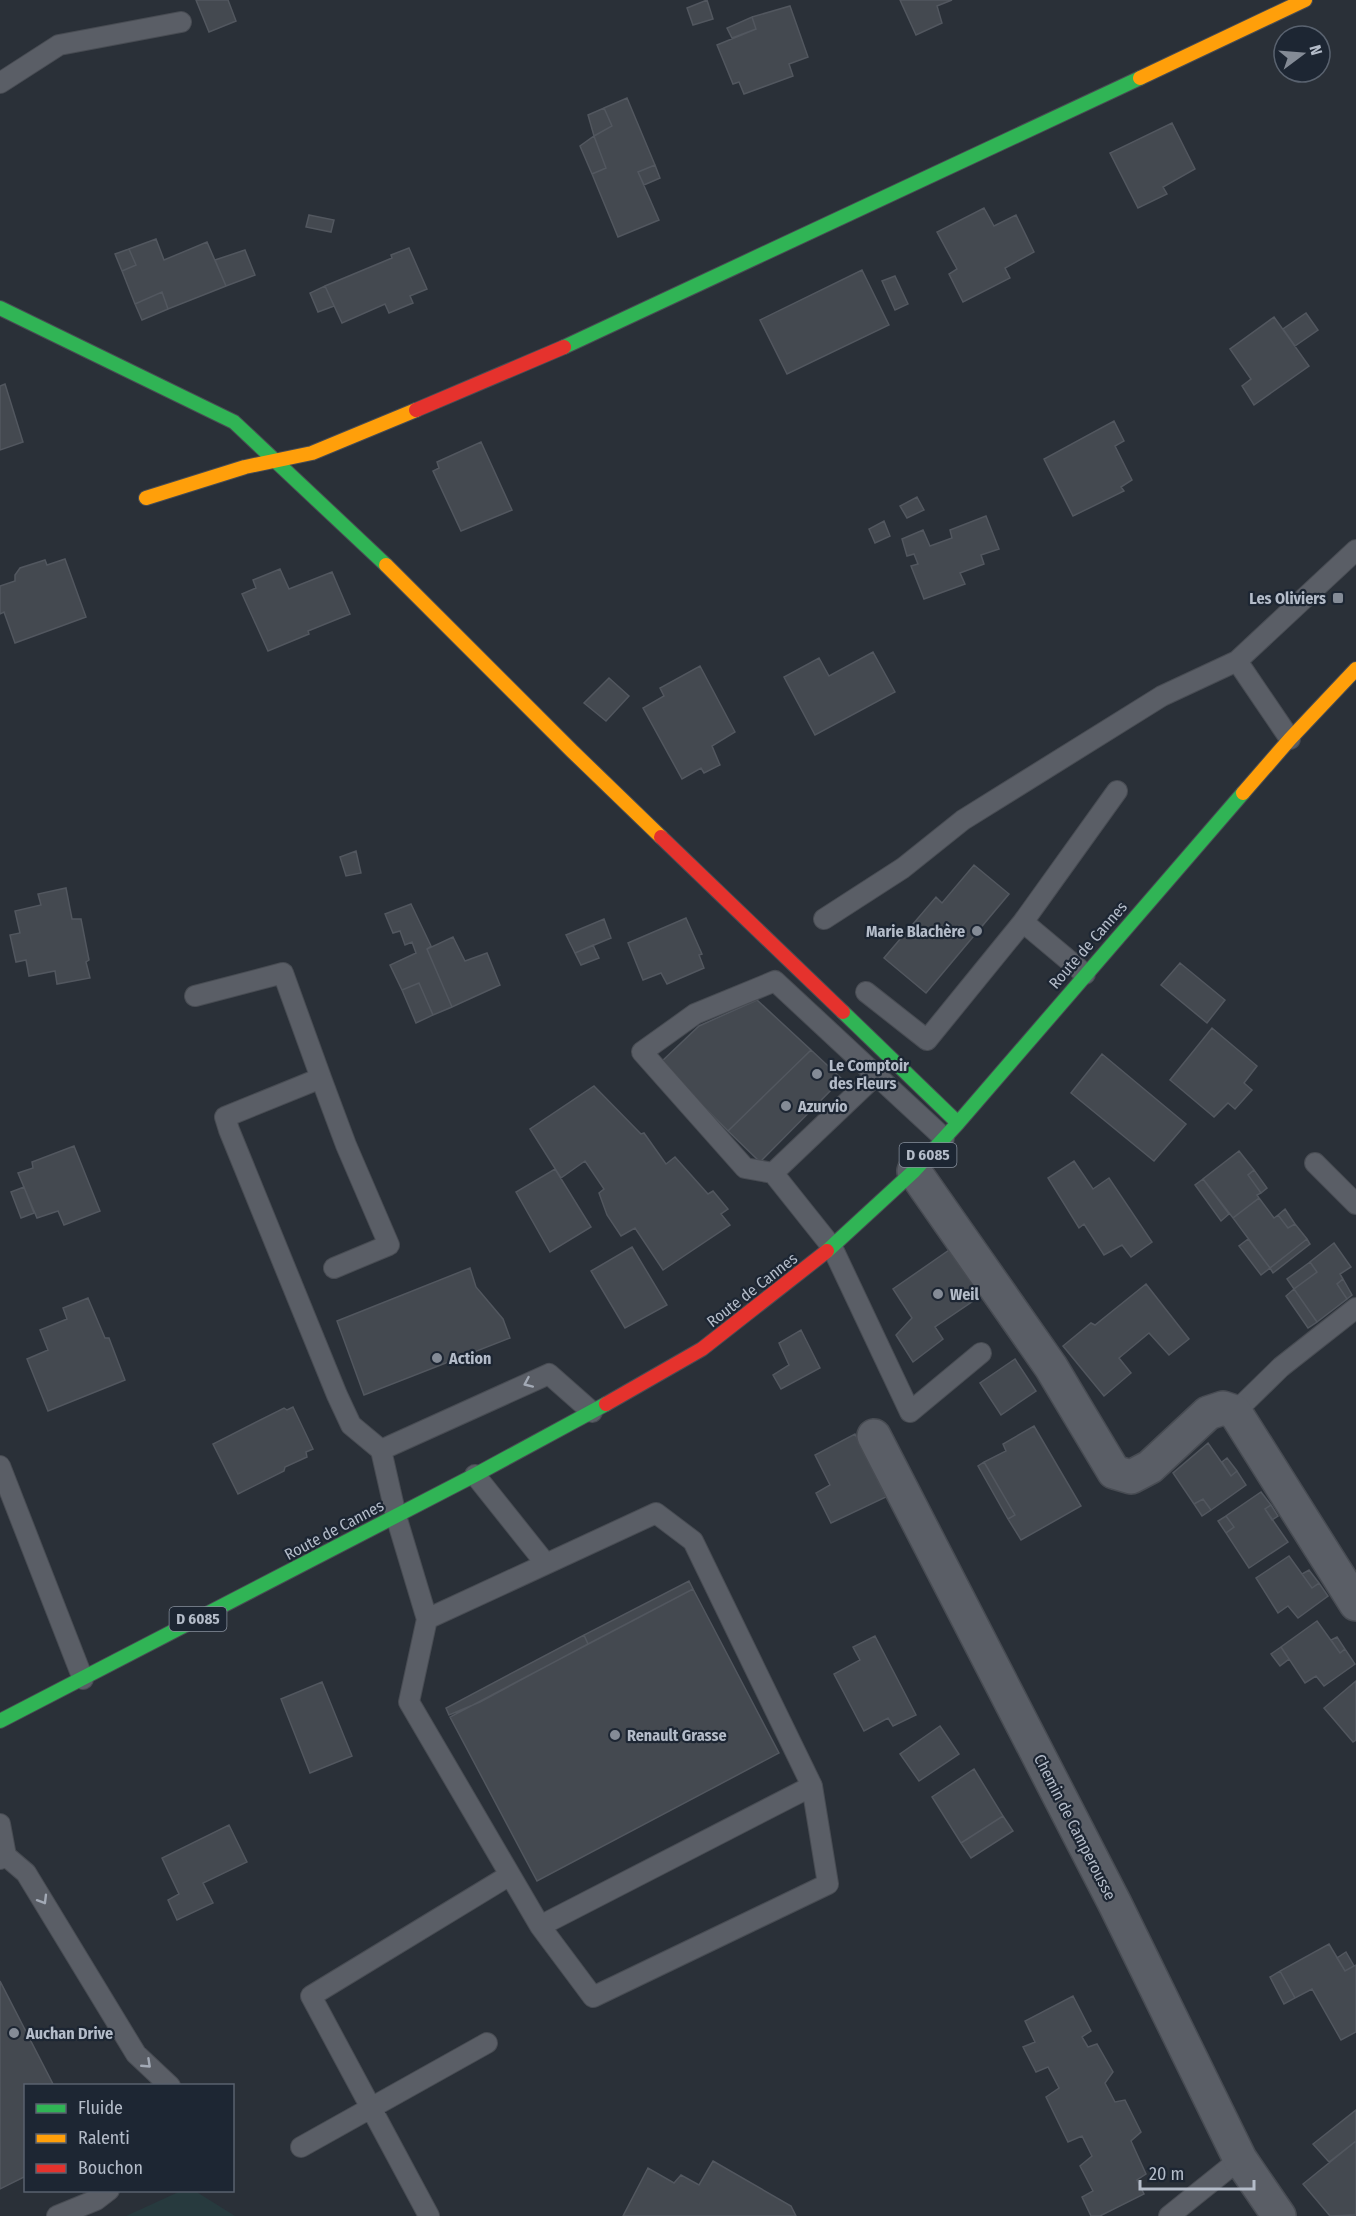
<svg xmlns="http://www.w3.org/2000/svg" width="1356" height="2216" font-family="'Fira Sans Condensed',sans-serif">
	<style>
		.green { fill: #273a3e }
		.building { fill: #444950; stroke: #52575f; stroke-width: 1.5 }
		.lines { fill: none; stroke-linecap: round; stroke-linejoin: round }
		.lane-casing { stroke: #484c53; stroke-width: 22 }
		.street-casing { stroke: #484c53; stroke-width: 36 }
		.fast-casing { stroke: #484c53; stroke-width: 16 }
		.slow-casing { stroke: #484c53; stroke-width: 16 }
		.jam-casing { stroke: #484c53; stroke-width: 16 }
		.lane { stroke: #5a5e66; stroke-width: 20 }
		.street { stroke: #5a5e66; stroke-width: 33 }
		.fast { stroke: #30b455; stroke-width: 14 }
		.slow { stroke: #ff9f0a; stroke-width: 14 }
		.jam { stroke: #e5322d; stroke-width: 14 }
		.oneway { stroke: #a2a9b5 }
		.poi-dot { fill: #848b96; stroke: #1d2633; stroke-width: 2 }
		.labels { text-anchor: middle; dominant-baseline: central; stroke-width: 4.5; stroke-linejoin: round; paint-order: stroke }
		.shield { fill: #1d2633; stroke: #878f9c; stroke-width: 1.5 }
		.shield-label { font-size: 15px; font-weight: bold; fill: #b4bcc9 }
		.poi-label { font-size: 16px; font-weight: bold; fill: #b4bcc9; stroke: #1d2633; text-anchor: start }
		.street-label { font-size: 16px; fill: #b4bcc9; stroke: #1d2633 }
	</style>
	<rect width="100%" height="100%" fill="#2a3038"/>
	<!-- green -->
	<path class="green" d="M183,2190l12,1 40,25h-109z"/>
	<!-- building -->
	<path class="building" d="M196,0h32l8,21 -27,11z
		M707,0l6,19 -20,6 -6,-17z
		M900,0h52l-15,6 5,17 -26,12z
		M790,6l18,51 -19,7 4,12 -49,18 -5,-12 -6,2 -16,-39 39,-16 -4,-12z
		M752,17l4,12 -24,9 -5,-10z
		M627,98l28,67 -17,7 21,48 -41,17 -26,-63 14,-6 -12,-32 18,-10 -8,-18z
		M604,108l8,18 -18,10 -6,-21z
		M1172,123l23,46 -32,18 4,7 -29,14 -28,-55z
		M594,136l12,32 -14,6 -12,-28z
		M655,165l5,13 -16,7 -6,-13z
		M984,208l10,18 22,-11 18,37 -29,16 5,10 -47,24 -14,-28 8,-5 -20,-37z
		M309,215l25,5 -3,12 -25,-5z
		M156,239l8,21 43,-18 19,44 -58,23 -6,-17 -27,12 -13,-33 14,-6 -7,-16z
		M409,248l18,41 -17,7 3,7 -24,10 -4,-9 -43,19 -17,-37 67,-28 -1,-3z
		M129,249l7,16 -14,6 -7,-17z
		M245,250l10,25 -29,11 -11,-26z
		M862,270l27,55 -102,49 -27,-54z
		M895,276l13,28 -13,6 -13,-29z
		M325,286l9,20 -16,6 -8,-19z
		M162,292l6,17 -26,11 -7,-16z
		M1306,313l12,17 -23,16 -12,-17z
		M1274,317l35,49 -55,39 -12,-19 9,-7 -21,-30z
		M5,384l18,58 -23,8v-64z
		M1114,421l10,20 -9,5 17,34 -11,7 3,4 -51,25 -29,-57z
		M481,442l31,68 -51,21 -28,-60 6,-3 -2,-6z
		M917,497l7,13 -17,8 -7,-12z
		M986,516l13,33 -18,6 3,9 -24,9 5,11 -41,15 -13,-33 7,-2 -4,-10 -7,2 -5,-17 21,-9 7,16 22,-8 -2,-8z
		M884,521l6,15 -15,7 -6,-14z
		M65,559l21,58 -71,26 -11,-31 -4,2v-28l15,-5v-6l5,-7 25,-8 2,5z
		M280,569l9,20 43,-17 18,42 -42,17 1,3 -41,17 -26,-57 14,-6 -3,-8z
		M873,652l22,40 -80,43 -31,-58 35,-19 10,18z
		M700,666l35,66 -23,14 8,19 -16,8 -3,-5 -19,11 -39,-71 21,-12 -4,-8z
		M609,678l20,18 -23,25 -22,-18z
		M356,851l5,22 -15,3 -6,-19z
		M974,865l35,29 -83,99 -42,-35 52,-61 6,6z
		M66,888l6,31h9l8,41 -3,2 4,16 -33,6 -2,-13 -26,5 -3,-16 -10,2 -6,-27 10,-2 -5,-22 26,-6 -3,-11z
		M411,904l20,42 -4,3 25,58 -19,8 -14,-32 -17,7 -12,-25 26,-12 -4,-11 -7,3 -5,-14 -7,2 -8,-19z
		M686,918l16,36 -3,1 5,13 -37,16 -6,-11 -18,7 -15,-37z
		M604,919l7,19 -36,15 -9,-18z
		M453,937l12,24 22,-8 13,32 -48,22 -25,-58z
		M593,945l6,13 -18,7 -6,-12z
		M1180,963l45,37 -18,23 -46,-38z
		M419,983l14,32 -17,8 -14,-33z
		M757,1000l54,50 -83,81 -68,-68 39,-37z
		M1212,1028l45,38 -13,17 8,7 -17,19 -7,-6 -14,14 -44,-37z
		M811,1050l31,29 -82,83 -32,-31z
		M1102,1054l84,70 -32,37 -83,-68z
		M594,1086l47,48 3,-1 22,31 9,-7 33,37 5,-3 15,18 -7,5 9,11 -67,45 -28,-42 -14,8 -14,-21 -8,-22 5,-4 -19,-28 -24,17 -31,-49z
		M74,1146l26,65 -36,14 -6,-14 -21,7 -19,-45 15,-5 -1,-6z
		M1239,1151l15,19 -6,5 13,18 -4,2 2,3 -26,20 -30,-39z
		M1074,1161l19,28 16,-11 43,64 -21,15 -9,-12 -18,10 -20,-31 -5,4 -31,-50z
		M555,1169l36,58 -41,25 -34,-60z
		M1254,1170l13,18 -6,5 -13,-18z
		M1203,1179l26,35 -8,7 -26,-36z
		M24,1187l10,26 -13,5 -10,-26z
		M1259,1198l15,20 4,-3 10,13 7,-4 12,15 -37,29 -37,-50z
		M1285,1209l10,15 -7,4 -10,-13z
		M1248,1239l22,29 -9,7 -22,-29z
		M1307,1239l3,5 -37,29 -3,-5z
		M1334,1243l17,24 -11,7 3,5 -6,5 10,15 -30,23 -23,-33 23,-17 -7,-10z
		M632,1247l35,58 -42,23 -34,-57z
		M952,1248l30,47 -47,32 8,12 -30,23 -17,-27 16,-17 -19,-29z
		M1310,1262l7,10 -23,17 -7,-10z
		M470,1268l6,19 27,32 7,19 -146,57 -27,-74z
		M1343,1279l9,16 -5,4 -10,-15z
		M1146,1284l43,55 -20,16 -20,-22 -30,25 12,15 -27,23 -41,-50 28,-23 4,2z
		M1294,1289l23,33 -9,6 -22,-32z
		M88,1298l17,40h4l16,42 -77,31 -21,-52 21,-9 -8,-20 27,-11 -4,-11z
		M801,1330l19,38 -39,21 -8,-14 16,-10 -10,-22z
		M1015,1359l21,32 -35,24 -21,-32z
		M293,1407l20,42 -7,3 1,5 -22,10 -1,4 -46,23 -25,-50 71,-36 3,2z
		M1034,1426l47,80 -60,34 -13,-21 7,-4 -31,-53 22,-11 -3,-7z
		M855,1434l31,63 -55,26 -15,-30 14,-8 -15,-30z
		M1208,1443l23,33 6,-5 9,14 -35,25 -8,-11 -9,5 -21,-31z
		M1227,1458l10,13 -6,5 -9,-14z
		M984,1462l31,53 -7,4 -30,-53z
		M1261,1492l10,13 -6,4 23,33 -39,26 -23,-35 8,-6 -8,-11z
		M1203,1499l8,11 -9,6 -8,-12z
		M1271,1505l7,11 -6,4 -7,-11z
		M1226,1516l8,11 -8,6 -8,-12z
		M1289,1556l23,32 7,-5 9,13 -30,22 -10,-12 -10,7 -22,-35z
		M1309,1570l10,13 -7,5 -10,-14z
		M689,1581l4,8 -105,55 -4,-9z
		M693,1589l86,164 -242,128 -87,-164z
		M1317,1621l23,32 5,-4 10,15 -31,22 -8,-10 -11,7 -24,-36z
		M584,1635l4,9 -108,58 -31,13 -3,-7z
		M875,1636l41,79 -23,11 -5,-8 -24,13 -30,-57 26,-14 -7,-13z
		M1337,1637l8,12 -5,4 -9,-13z
		M1281,1647l8,12 -9,7 -9,-12z
		M1356,1681v59l-3,2 -29,-34z
		M322,1682l30,74 -42,17 -29,-74z
		M940,1726l19,28 -40,27 -19,-27z
		M974,1769l29,47 -42,27 -29,-46z
		M1003,1816l10,15 -42,27 -10,-15z
		M229,1825l18,37 -44,21 10,20 -36,17 -9,-20 11,-6 -17,-36z
		M1329,1944l16,27 11,-6v67l-15,8 -29,-51 -17,9 -15,-27z
		M1346,1952l8,14 -9,5 -8,-13z
		M1280,1971l15,27 -11,6 -14,-27z
		M0,1981l54,105h-28v90l-26,13z
		M1073,1996l18,35 -9,6 6,10 9,-3 16,28 -8,11 10,19 10,-2 16,32 -10,9 15,33 -9,6 7,14 -44,22h-9l-9,-19 11,-6 -13,-25 12,-10 -10,-20 -14,6 -22,-45 13,-9 -11,-21 -12,5 -13,-25 12,-5 -10,-21z
		M1356,2110v31l-27,21 -16,-18z
		M1356,2141v74l-26,1 -27,-32z
		M713,2161l78,45 5,10h-173l25,-48 26,15 7,-8 18,10z"/>
	<g class="lines">
		<!-- lane casing -->
		<g class="lane-casing">
			<path id="lane" d="M0,83l59,-38 122,-23
				M1237,661l119,-111
				M824,919l79,-51 60,-48 199,-124 75,-35 53,78
				M1023,922l62,52
				M866,992l61,48 96,-118 94,-131
				M195,996l88,-23 38,105 -96,39 4,13 108,265 14,30 30,25 15,66 31,103 -18,83 131,224 272,-140 -119,-245 -37,-28 -110,51 -71,-89
				M321,1078l25,67 43,100 -55,23
				M944,1138l-68,-63 -103,98 59,74 78,165 71,-59
				M1315,1163l41,41
				M773,1173l-28,-5 -103,-116 53,-38 80,-33 101,94
				M1235,1412l46,-45 75,-59
				M381,1450l168,-76 43,38
				M0,1466l83,213
				M427,1619l119,-55
				M0,1824l6,32 -6,3
				M6,1856l20,17 110,181 34,32
				M540,1926l53,71 235,-113 -16,-98
				M301,2147l186,-104
				M57,2216l39,-16 13,-10
				M429,2216l-118,-220 199,-121
				M1169,2216l71,-57"/>
		</g>
		<!-- street casing -->
		<g class="street-casing">
			<path id="street" d="M914,1171l137,196 63,105 17,5 19,-10 58,-54 15,-5 12,4 121,192
				M874,1436l241,468 125,255 39,57"/>
		</g>
		<!-- fast casing -->
		<g class="fast-casing">
			<path id="fast" d="M0,308l234,114 152,143
				M564,347l576,-269
				M843,1012l115,111
				M827,1251l87,-80 44,-48 285,-330
				M0,1721l475,-246 131,-71"/>
		</g>
		<!-- slow casing -->
		<g class="slow-casing">
			<path id="slow" d="M1140,78l165,-78
				M146,498l99,-31 67,-14 104,-43
				M386,565l186,186 89,86
				M1243,793l47,-54 66,-70"/>
		</g>
		<!-- jam casing -->
		<g class="jam-casing">
			<path id="jam" d="M416,410l148,-63
				M661,837l182,175
				M606,1404l96,-55 125,-98"/>
		</g>
		<!-- lane -->
		<use href="#lane" class="lane"/>
		<!-- street -->
		<use href="#street" class="street"/>
		<!-- fast -->
		<use href="#fast" class="fast"/>
		<!-- slow -->
		<use href="#slow" class="slow"/>
		<!-- jam -->
		<use href="#jam" class="jam"/>
	</g>
	<!-- one-way arrows -->
	<defs><path id="oneway-chevron" d="M-2-3.5L2.5 0L-2 3.5" fill="none" stroke-width="1.6" stroke-linecap="round" stroke-linejoin="round" transform="scale(1.5)"/></defs>
	<g class="oneway">
		<use href="#oneway-chevron" transform="translate(528 1383) rotate(156)"/>
		<use href="#oneway-chevron" transform="translate(43 1900) rotate(59)"/>
		<use href="#oneway-chevron" transform="translate(147 2064) rotate(43)"/>
	</g>
	<!-- markers -->
	<g class="poi-dot">
		<rect x="1332" y="592" width="12" height="12" rx="3"/>
		<circle cx="977" cy="931" r="6"/>
		<circle cx="817" cy="1074" r="6"/>
		<circle cx="786" cy="1106" r="6"/>
		<circle cx="938" cy="1294" r="6"/>
		<circle cx="437" cy="1358" r="6"/>
		<circle cx="615" cy="1735" r="6"/>
		<circle cx="14" cy="2033" r="6"/>
	</g>
	<g class="labels">
		<!-- shield labels -->
		<g class="shield">
			<rect x="899.5" y="1143" width="57" height="24" rx="4.5"/>
			<rect x="169.5" y="1607" width="57" height="24" rx="4.5"/>
		</g>
		<g class="shield-label">
			<text x="928" y="1155">D 6085</text>
			<text x="198" y="1619">D 6085</text>
		</g>
		<!-- poi labels -->
		<g class="poi-label">
			<text x="1326" y="598" text-anchor="end">Les Oliviers</text>
			<text x="965" y="931" text-anchor="end">Marie Blachère</text>
			<text x="829" y="1065">Le Comptoir<tspan x="829" dy="18">des Fleurs</tspan></text>
			<text x="798" y="1106">Azurvio</text>
			<text x="950" y="1294">Weil</text>
			<text x="449" y="1358">Action</text>
			<text x="627" y="1735">Renault Grasse</text>
			<text x="26" y="2033">Auchan Drive</text>
		</g>
		<!-- street labels -->
		<g class="street-label">
			<text transform="translate(1088 945) rotate(-49)">Route de Cannes</text>
			<text transform="translate(752 1290) rotate(-38)">Route de Cannes</text>
			<text transform="translate(334 1530) rotate(-28)">Route de Cannes</text>
			<text transform="translate(1075 1827) rotate(63)">Chemin de Camperousse</text>
		</g>
	</g>
	<!-- legend -->
	<rect x="24" y="2084" width="210" height="108" fill="#1d2633" stroke="#59626f" stroke-width="1.5"/>
	<rect x="36" y="2104" width="30" height="9" fill="#30b455" stroke="#59626f" stroke-width="1.5"/>
	<text x="78" y="2114" font-size="18" fill="#b4bcc9">Fluide</text>
	<rect x="36" y="2134" width="30" height="9" fill="#ff9f0a" stroke="#59626f" stroke-width="1.5"/>
	<text x="78" y="2144" font-size="18" fill="#b4bcc9">Ralenti</text>
	<rect x="36" y="2164" width="30" height="9" fill="#e5322d" stroke="#59626f" stroke-width="1.5"/>
	<text x="78" y="2174" font-size="18" fill="#b4bcc9">Bouchon</text>
	<!-- north arrow -->
	<g transform="translate(1302 54) rotate(74)"><circle r="28" fill="#1d2633" stroke="#59626f" stroke-width="1.5"/>
	<path d="M0-4.5L10 22L0 15L-10 22Z" fill="#848b96"/>
	<text y="-9" font-size="16" font-weight="bold" text-anchor="middle" fill="#b4bcc9">N</text>
	</g>
	<!-- scale -->
	<path d="M1140 2180v9h114v-9" fill="none" stroke="#b4bcc9" stroke-width="3"/>
	<text x="1149" y="2180" font-size="18" fill="#b4bcc9" stroke="#1d2633" stroke-width="4.5" paint-order="stroke">20 m</text>
</svg>
